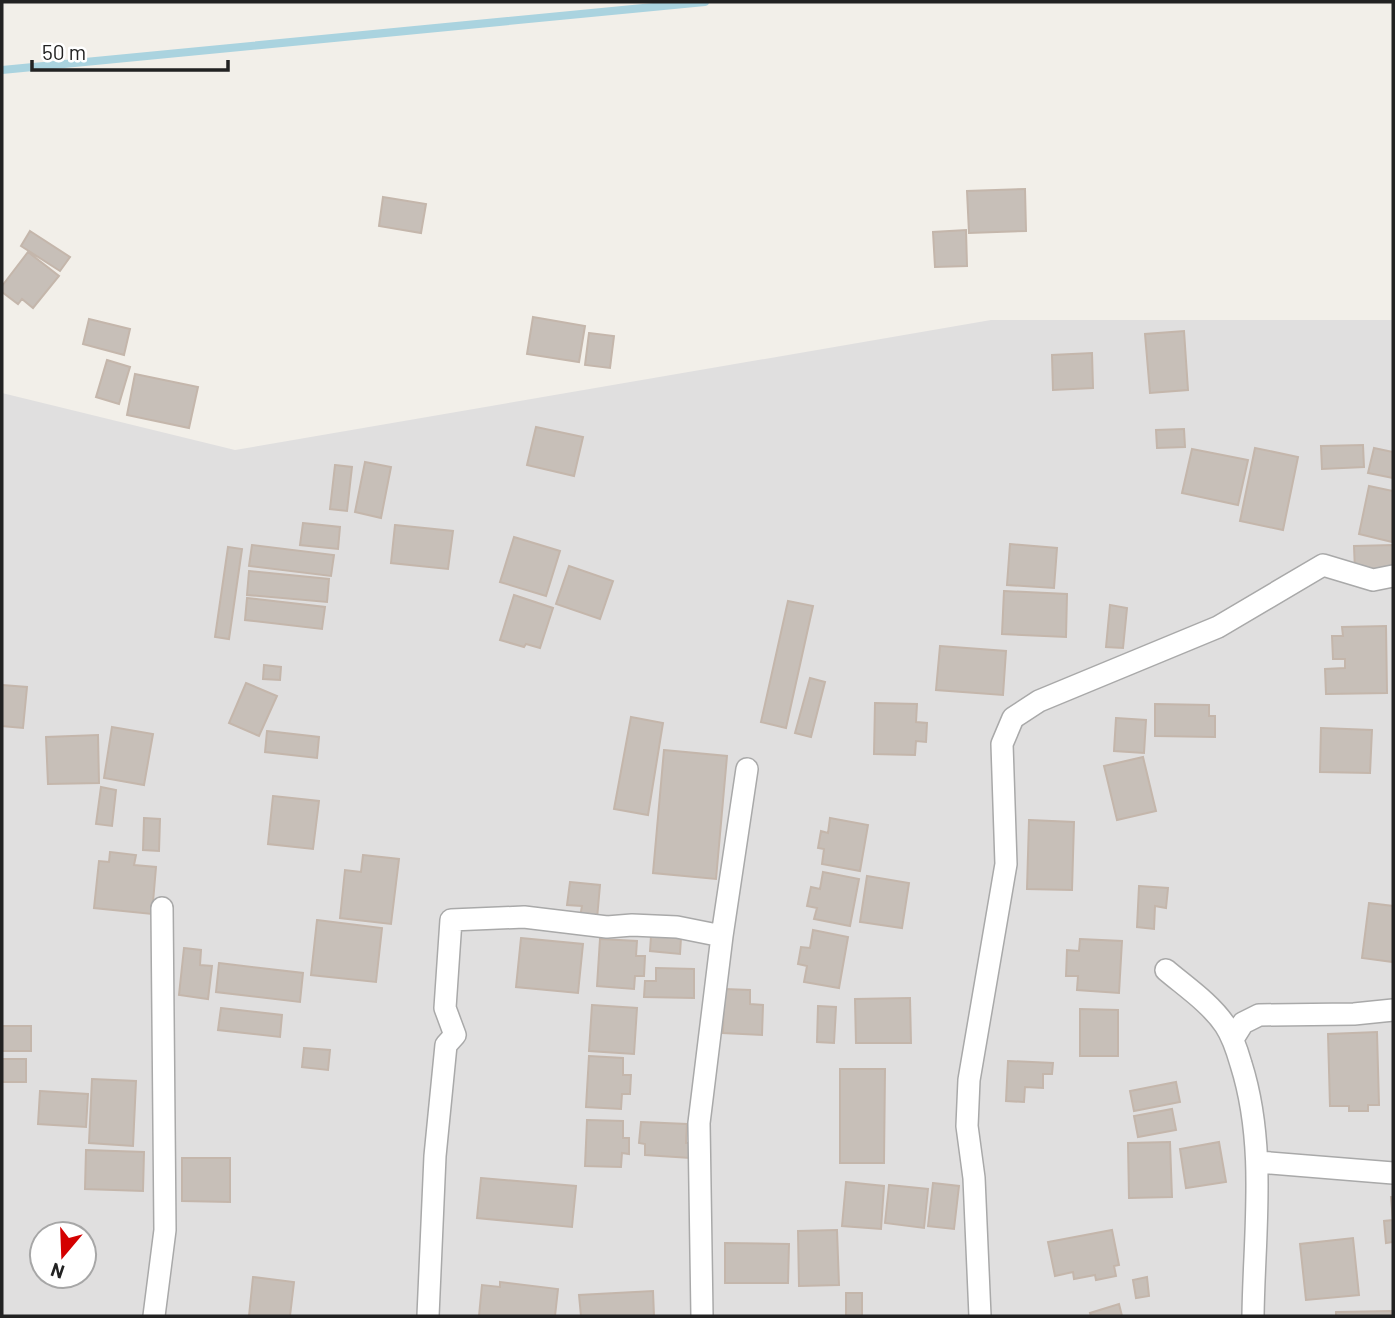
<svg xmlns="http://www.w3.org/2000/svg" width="1395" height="1318" font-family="Barlow,sans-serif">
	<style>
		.residential { fill: #e0dfdf; fill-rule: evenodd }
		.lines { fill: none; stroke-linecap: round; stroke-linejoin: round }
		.stream { stroke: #aad3df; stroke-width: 8 }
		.building { fill: #c7bfb8; stroke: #c4b6ab; stroke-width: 2 }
		.street-casing { stroke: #a9a9a9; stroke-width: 24 }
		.street { stroke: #fff; stroke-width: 21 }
	</style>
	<rect width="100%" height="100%" fill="#f2efe9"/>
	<!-- residential -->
	<path class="residential" d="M991,320h402v996h-1391v-923l233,57zM42,1234h42v42h-42z"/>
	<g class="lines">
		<!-- stream -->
		<path class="stream" d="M2,70l703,-68"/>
	</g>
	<!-- building -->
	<path class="building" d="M1025,189l1,42 -57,2 -2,-42z
		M383,197l43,7 -5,29 -42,-7z
		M966,230l1,36 -32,1 -2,-35z
		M30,231l40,26 -10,14 -39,-25z
		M28,252l31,24 -26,32 -11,-9 -4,5 -16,-12v-6z
		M533,317l52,9 -6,36 -52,-8z
		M89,319l41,10 -6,26 -41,-11z
		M1184,331l4,59 -38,3 -5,-59z
		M589,333l25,3 -4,32 -25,-3z
		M1092,353l1,35 -40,2 -1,-35z
		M107,360l23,7 -11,37 -23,-7z
		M135,374l63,13 -9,41 -62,-13z
		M536,427l47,10 -9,39 -47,-11z
		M1184,429l1,18 -28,1 -1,-18z
		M1363,445l1,22 -42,2 -1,-23z
		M1255,448l43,9 -15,73 -43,-9z
		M1374,448l19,4v26l-25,-5z
		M1192,449l56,11 -10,45 -56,-12z
		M365,462l26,5 -10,51 -26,-6z
		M335,465l17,2 -5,44 -17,-2z
		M1369,486l24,5 -1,51 -33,-8z
		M303,523l37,4 -2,22 -38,-4z
		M395,525l58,6 -5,38 -57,-6z
		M514,537l46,14 -14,45 -46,-14z
		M1010,544l47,4 -3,40 -47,-3z
		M252,545l82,10 -3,21 -82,-10z
		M1393,545v25l-38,1 -1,-25z
		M228,547l14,2 -13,90 -14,-2z
		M569,566l44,15 -13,38 -44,-15z
		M249,571l80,8 -2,23 -80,-7z
		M1004,591l63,3 -1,43 -64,-3z
		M514,595l39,13 -13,40 -14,-4 -2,3 -24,-7z
		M247,598l78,9 -3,22 -77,-9z
		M788,601l25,5 -27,122 -25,-6z
		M1110,605l17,3 -4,40 -17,-1z
		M1386,626l1,67 -61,1 -1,-25 20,-1v-9h-12l-1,-23h11l-1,-9z
		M940,646l66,5 -3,44 -67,-5z
		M264,665l17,2 -1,13 -17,-1z
		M810,678l15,4 -14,55 -16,-4z
		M246,683l31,13 -18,40 -30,-13z
		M2,685l25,2 -4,41 -21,-2z
		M875,703l42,1 -1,18 11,1 -1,19 -10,-1 -1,14 -41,-1z
		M1155,704l54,1v11h6v21l-60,-1z
		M631,717l32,6 -15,92 -34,-6z
		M1116,718l30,2 -2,33 -30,-2z
		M112,727l41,7 -9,51 -40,-7z
		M1321,728l51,2 -2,43 -50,-1z
		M267,731l52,6 -2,21 -52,-6z
		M98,735l1,48 -51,1 -2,-47z
		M664,750l63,6 -11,123 -63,-6z
		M1143,757l13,54 -39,9 -13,-54z
		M101,787l15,3 -4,36 -16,-2z
		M273,796l46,5 -6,48 -45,-5z
		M144,818l16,1 -1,32 -16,-1z
		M830,818l38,7 -8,46 -38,-7 2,-15 -6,-1 3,-17 7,2z
		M1029,820l45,2 -2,68 -45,-1z
		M110,852l26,3 -2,10 22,2 -4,47 -58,-6 5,-47 10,1z
		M363,855l36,4 -8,65 -51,-6 5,-48 16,2z
		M823,872l36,7 -9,47 -36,-7 3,-11 -10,-2 4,-19 9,2z
		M867,876l42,7 -7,45 -42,-6z
		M570,882l30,3 -3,34 -17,-2 2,-11 -15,-1z
		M1139,886l29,2 -2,20 -11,-2 -1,23 -17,-2z
		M1369,903l24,3v56l-31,-4z
		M317,920l65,8 -6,54 -65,-7z
		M813,930l35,7 -9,51 -35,-6 3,-16 -9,-2 3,-17 9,1z
		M651,936l30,2 -1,16 -30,-3z
		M521,938l62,6 -5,49 -62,-6z
		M600,939l37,2 -1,15h9l-1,20h-9l-1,13 -37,-3z
		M1080,939l42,2 -3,52 -42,-3 1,-14h-12l1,-26 12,1z
		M184,948l17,2 -1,15 12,1 -4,33 -29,-4z
		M219,963l84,10 -3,29 -84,-10z
		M656,968l38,1v29l-50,-1 1,-16h11z
		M724,989l26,1v14l13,1 -1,30 -39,-2z
		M910,998l1,45h-55l-1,-44z
		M592,1005l45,3 -3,46 -45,-3z
		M818,1006l18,1 -2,36 -17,-1z
		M221,1008l61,7 -2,22 -62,-7z
		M1080,1009l38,1v46h-38z
		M2,1026h29v25h-29z
		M1377,1032l2,73h-11v6h-19v-5h-19l-2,-72z
		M304,1048l26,2 -2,20 -26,-3z
		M589,1056l34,2v17h8l-1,19h-8l-1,15 -35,-2z
		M2,1059h24v23h-24z
		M1008,1061l45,2 -1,11h-9v14l-18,-1 -1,15 -18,-1z
		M840,1069h45l-1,94h-44z
		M92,1079l44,2 -3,65 -44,-3z
		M1176,1082l4,20 -46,9 -4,-20z
		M40,1091l48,3 -2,33 -48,-3z
		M1172,1109l4,21 -38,7 -4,-21z
		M587,1120l36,1v17h6v16l-7,-1 -1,14 -36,-1z
		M641,1122l46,2 -1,19h4v15l-45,-3v-11l-6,-1z
		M1170,1142l2,55 -43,1 -1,-55z
		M1219,1142l7,40 -40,6 -6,-39z
		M86,1150l58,2 -1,39 -58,-2z
		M182,1158h48v44l-48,-1z
		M481,1178l95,8 -4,41 -95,-9z
		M846,1182l38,4 -3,43 -39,-3z
		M933,1183l26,3 -5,43 -26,-3z
		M889,1185l39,4 -4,39 -39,-5z
		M1391,1197h2v45l-7,1 -2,-22 9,-1z
		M837,1230l2,55 -40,1 -1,-55z
		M1112,1230l7,35 -5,1 2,10 -20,4 -1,-5 -21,4 -1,-7 -18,4 -7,-34z
		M1353,1238l6,57 -53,5 -6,-56z
		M725,1243l64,1 -1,39h-63z
		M253,1277l41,5 -4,34h-41z
		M1147,1277l2,19 -13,2 -3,-18z
		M500,1282l58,7 -3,27h-76l3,-31 18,2z
		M653,1291l1,25h-73l-2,-21z
		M846,1293h16v23h-16z
		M1119,1304l3,12h-31l-1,-3z
		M1391,1311v5h-55v-4z"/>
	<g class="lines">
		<!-- street casing -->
		<g class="street-casing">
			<path id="street" d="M1166,970c20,17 44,33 59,55 8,12 12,25 16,39 26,82 13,169 12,252
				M1233,1039l10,-16 16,-8 95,-1 39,-4
				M1258,1162l135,11
				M154,1316l11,-86 -3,-322
				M428,1316l7,-160 11,-111 9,-10 -10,-27 6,-88 73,-3 83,10 25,-2 45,2 45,9
				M702,1316l-3,-193 23,-187 25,-167
				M980,1316l-6,-138 -7,-52 2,-46 37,-216 -4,-120 11,-26 26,-17 179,-74 105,-62 50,15 20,-4"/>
		</g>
		<!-- street -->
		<use href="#street" class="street"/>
	</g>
	<!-- border -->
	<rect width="1395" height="1318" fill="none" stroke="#222222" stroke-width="7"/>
	<!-- north arrow -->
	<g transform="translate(63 1255) rotate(199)"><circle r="33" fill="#ffffff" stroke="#a7a7a7" stroke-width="2"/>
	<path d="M0-5L12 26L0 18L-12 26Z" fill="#d40000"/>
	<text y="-10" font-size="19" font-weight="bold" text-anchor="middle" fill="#222222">N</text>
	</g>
	<!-- scale -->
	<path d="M32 60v10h196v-10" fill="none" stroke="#222222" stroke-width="3.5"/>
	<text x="42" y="60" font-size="21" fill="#222222" stroke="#ffffff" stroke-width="5" paint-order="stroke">50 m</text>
</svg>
